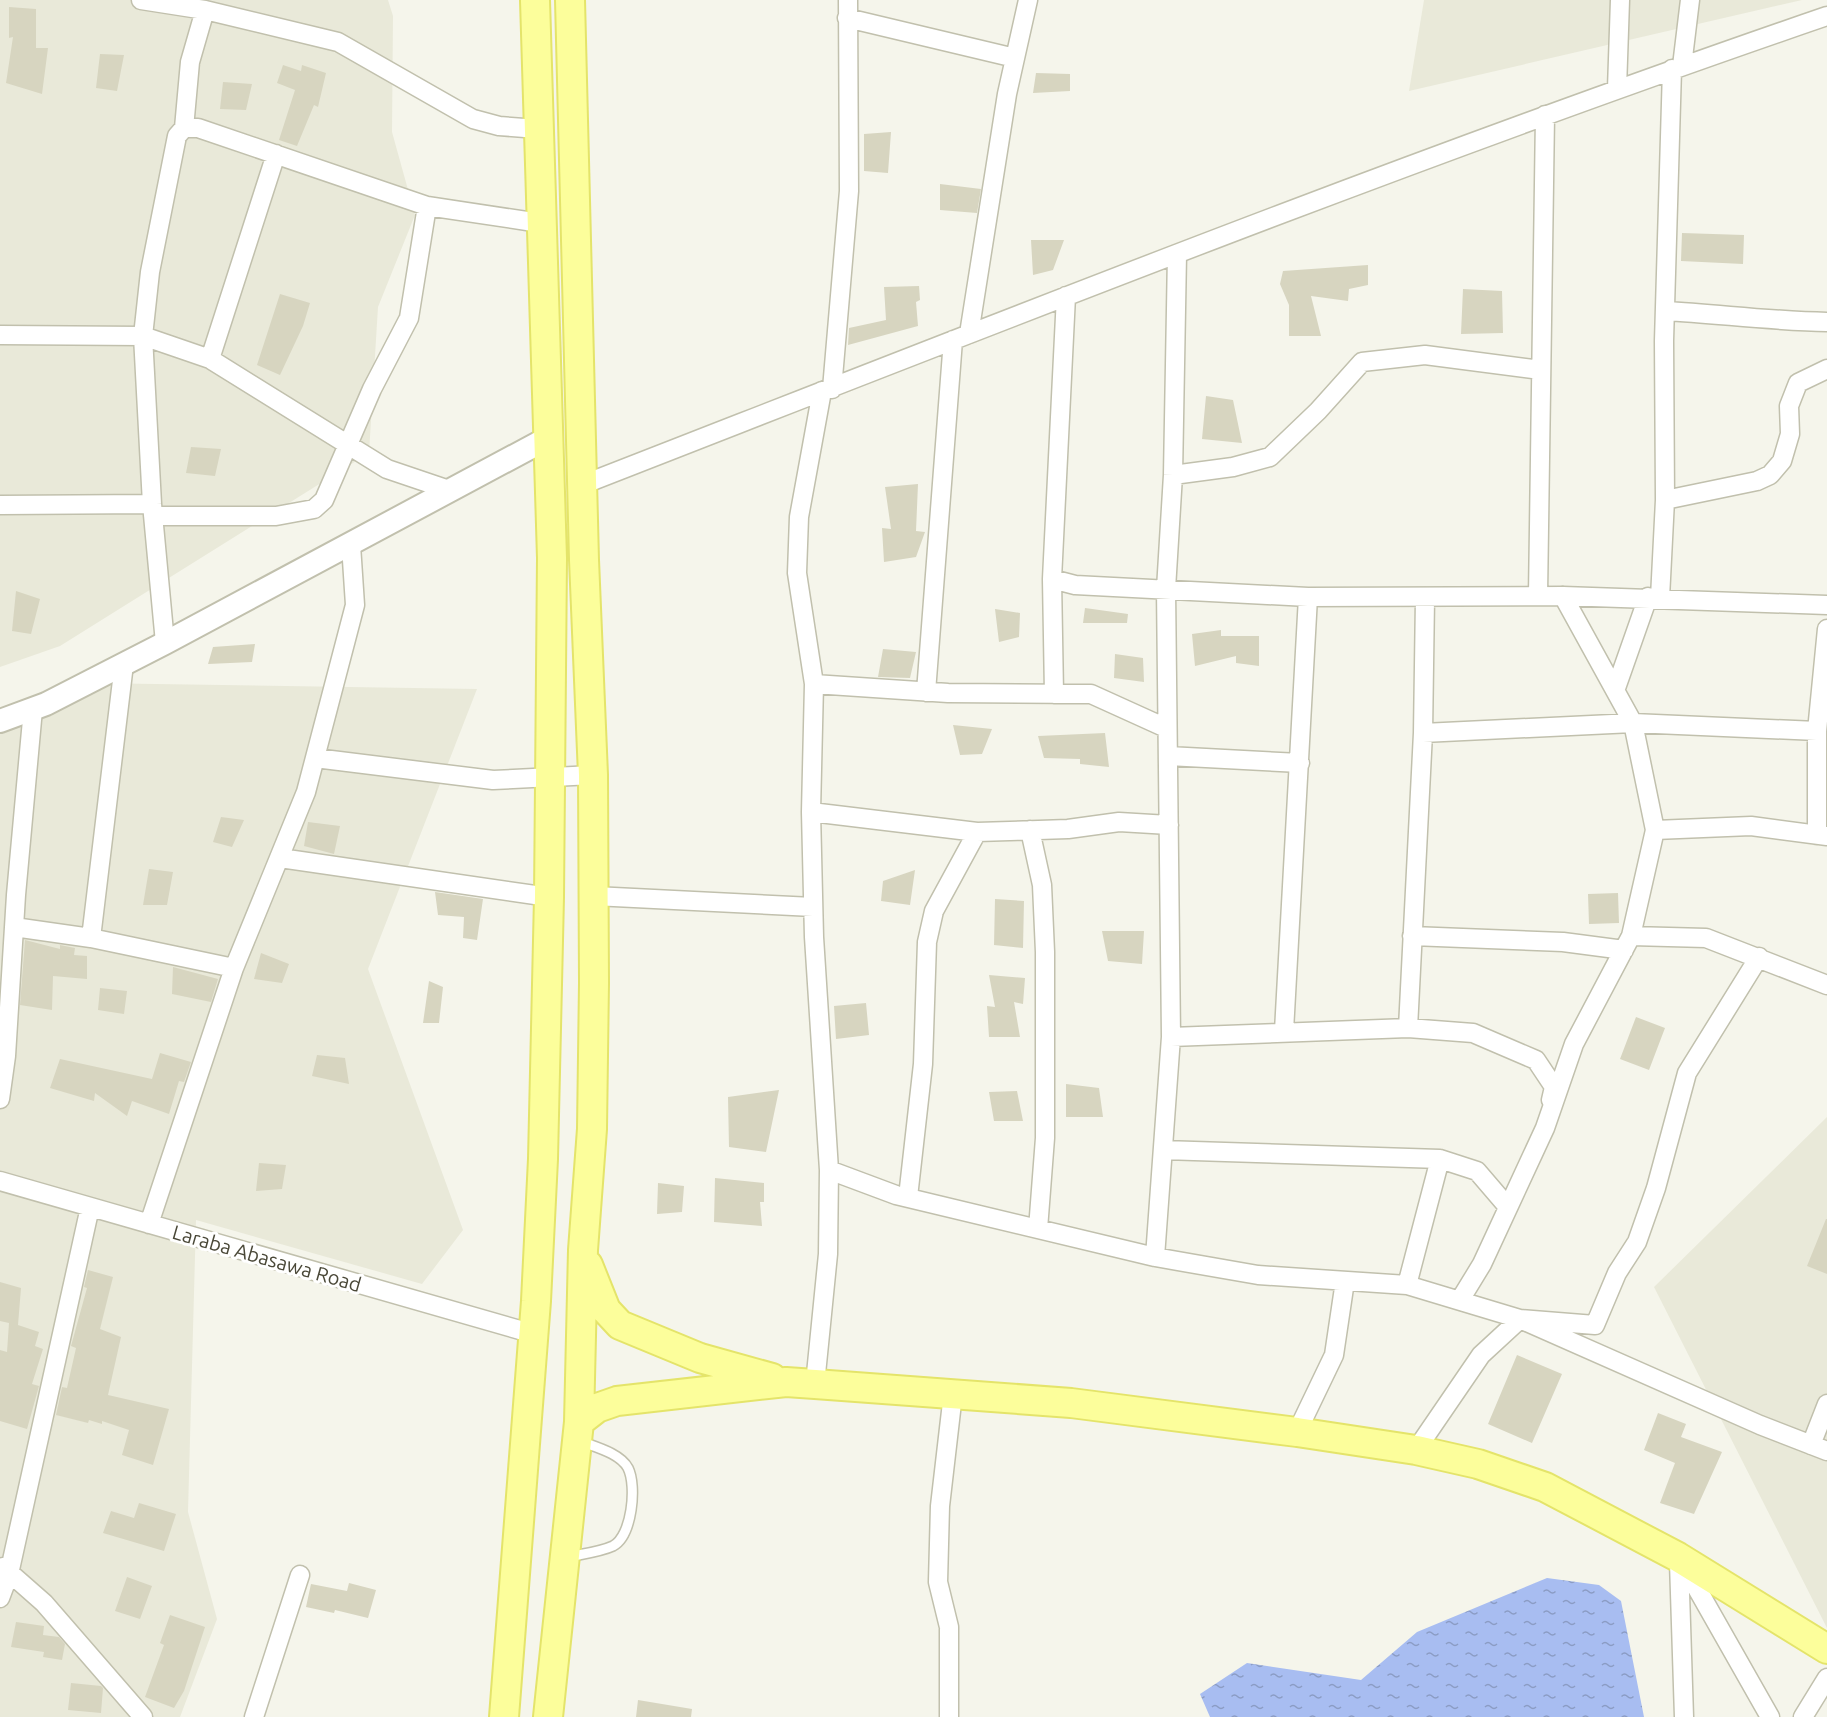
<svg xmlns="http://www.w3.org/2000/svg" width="1827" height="1717" font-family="Ubuntu,sans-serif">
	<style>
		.residential { fill: #e9e9d9 }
		.water { fill: url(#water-ripples) }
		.building { fill: #d7d5c0 }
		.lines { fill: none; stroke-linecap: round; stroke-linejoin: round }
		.service-casing { stroke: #c1c0ad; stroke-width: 12 }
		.minor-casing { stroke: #c1c0ad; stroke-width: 21 }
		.tertiary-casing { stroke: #c1c0ad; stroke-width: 26 }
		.primary-casing { stroke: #e4e46a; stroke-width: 32 }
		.service { stroke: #fff; stroke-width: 9 }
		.minor { stroke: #fff; stroke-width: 18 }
		.tertiary { stroke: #fff; stroke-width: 22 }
		.primary { stroke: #fcfe9b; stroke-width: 28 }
		.labels { text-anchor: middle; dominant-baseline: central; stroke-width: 6; stroke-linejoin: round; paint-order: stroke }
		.street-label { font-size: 20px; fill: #4a4838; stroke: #fff }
	</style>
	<defs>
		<pattern id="water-ripples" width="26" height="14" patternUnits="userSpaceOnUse" patternTransform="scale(1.5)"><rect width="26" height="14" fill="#a8bdf1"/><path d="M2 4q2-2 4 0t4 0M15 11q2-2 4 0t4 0" fill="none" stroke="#8b9cc4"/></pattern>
	</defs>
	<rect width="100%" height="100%" fill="#f5f5eb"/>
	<!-- residential -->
	<path class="residential" d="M0,0h388l5,16 -1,116 23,83 -37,92 -9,146 -309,193 -60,21z
		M1424,0h378l-393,91z
		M89,683l388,6 -109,280 95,261 -41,54 -226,-64 -8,292 29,107 -37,98h-180v-1003z
		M1827,1117v511l-173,-341z"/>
	<!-- water -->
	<path class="water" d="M1547,1578l52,7 22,16 23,116h-434l-10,-23 47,-31 114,17 56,-48z"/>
	<!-- building -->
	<path class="building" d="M9,7l27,2v39h12l-6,46 -36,-11 7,-46 -4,1z
		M100,54l24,1 -7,36 -21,-3z
		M283,65l18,6 1,-6 24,8 -8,34 -4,-2 -17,41 -18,-6 16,-50 -18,-7z
		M1036,73l34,1v17l-37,2z
		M223,82l29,2 -6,26 -26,-1z
		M891,132l-3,41 -24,-2v-37z
		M940,184l41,5 -4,24 -37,-3z
		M1682,233l62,2 -1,29 -62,-3z
		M1031,240h33l-11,30 -20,5z
		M1368,265v20l-19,4 -1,12 -37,-5 10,40h-32v-31l-9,-21 3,-13z
		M919,286l1,14 -4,2 2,24 -70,19 1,-17 37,-8 -2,-33z
		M1463,289l39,2 1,42 -42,1z
		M280,294l30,9 -7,23 -23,49 -23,-10z
		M1206,396l27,4 9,43 -40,-4z
		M191,447l30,2 -6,27 -29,-3z
		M918,484l-2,47 9,1 -9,25 -32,5 -2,-34 9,1 -6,-42z
		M16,591l24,8 -9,35 -19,-3z
		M1085,608l43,6 -1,9h-44z
		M995,609l25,4 -1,24 -20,5z
		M1221,630v6h38v30l-23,-3v-7l-41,10 -3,-32z
		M255,644l-3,18 -44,2 5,-17z
		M883,649l33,3 -6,26 -32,-1z
		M1115,654l28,4 1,24 -30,-4z
		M953,725l39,4 -10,25 -22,1z
		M1105,733l4,34 -29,-3v-5l-36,-1 -6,-22z
		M221,817l23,3 -12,27 -19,-5z
		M308,822l32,4 -6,28 -30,-8z
		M149,869l24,3 -6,33h-24z
		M915,870l-5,35 -29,-4 2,-20z
		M435,892l48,7 -6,41 -14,-2 1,-21 -26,-2z
		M1618,893l1,30 -30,1 -1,-30z
		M995,899l29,2 -1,47 -29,-3z
		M1102,931h42l-2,33 -34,-3z
		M25,940l35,9v-4l15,3 -1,7 13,1v23l-34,-3 -1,34 -32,-5z
		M261,953l28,11 -7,19 -28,-4z
		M173,967l45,12 -7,23 -39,-8z
		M989,975l36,3 -2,26 -9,-2 6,35h-31l-2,-31 8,1z
		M429,981l14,6 -4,36h-16z
		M100,988l27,3 -3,23 -26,-4z
		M866,1003l3,32 -33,4 -2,-33z
		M1636,1017l29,11 -16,42 -29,-11z
		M160,1053l31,9 -7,20 -5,-1 -10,33 -37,-13 -5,15 -32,-23 -1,8 -44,-13 10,-29 92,20z
		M317,1055l28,3 4,26 -37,-8z
		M1066,1084l33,4 4,29h-37z
		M779,1090l-13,62 -37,-5 -1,-50z
		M1017,1091l6,30h-29l-5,-29z
		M259,1163l27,2 -4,24 -26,2z
		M715,1178l49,5v19h-4l2,24 -48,-4z
		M658,1183l26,3 -2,26 -25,2z
		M1826,1219h1v55l-20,-8z
		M88,1270l25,7 -13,52 21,8 -13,58 61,14 -16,56 -31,-10 7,-25 -27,-9v3l-13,-4 -1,3 -32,-8 6,-28 5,1 9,-40 -5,-2 16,-58 -3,-1z
		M0,1282l21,6 -3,37 -3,-1 24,8 -4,14 8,3 -11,35 7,2 -12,43 -27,-8v-71l7,2 2,-29 -9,-2z
		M1517,1355l45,19 -30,69 -44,-19z
		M1658,1413l28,11 -5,13 41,15 -28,62 -34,-11 15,-40 -31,-13z
		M139,1503l37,11 -12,37 -61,-18 8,-22 23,7z
		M127,1577l25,9 -12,33 -25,-8z
		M349,1583l27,7 -8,28 -33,-8 -1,3 -28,-6 5,-23 36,7z
		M170,1615l35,12 -21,64 -10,17 -29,-11 19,-52 -4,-2z
		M16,1622l28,4 -1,9 16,2 6,7 -3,16 -19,-3 1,-5 -33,-5z
		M71,1683l30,3 2,2 -2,25 -33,-3z
		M638,1700l54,9 -1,8h-55z"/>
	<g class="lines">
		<!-- service casing -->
		<g class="service-casing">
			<path id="service" d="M568,1557c14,-3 32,-5 45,-11 19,-10 24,-60 15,-78 -8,-15 -33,-21 -48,-27"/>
		</g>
		<!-- minor casing -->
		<g class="minor-casing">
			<path id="minor" d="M141,0l64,10 133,32 135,77 26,7 39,3
				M847,18l168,40
				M1682,66l8,-66
				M1617,89l3,-89
				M184,128l6,-66 15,-52
				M1665,311c54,3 108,10 162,11
				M969,334l38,-240 21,-94
				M0,335l143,1 67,23 177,110 65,22
				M210,359l66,-205
				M832,389l17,-198 -1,-191
				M1173,475l60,-8 37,-10 48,-46 44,-49 63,-7 116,15
				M582,485c413,-161 825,-325 1245,-469
				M1665,500l92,-19 13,-6 12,-14 8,-27 -1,-28 9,-23 29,-14
				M0,505l152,-1
				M153,516h123l38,-7 10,-9 48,-111 37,-71 18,-112
				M1052,579l23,6 233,12 255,-1 264,9
				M1538,596l7,-481
				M1563,596l70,127 22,107
				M1660,598l5,-98 -1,-159 8,-272
				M165,643l-13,-139 -9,-168 7,-64 27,-136 7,-8h14l229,78 113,17
				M814,684l134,9 143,1 75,34
				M1616,688l32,-91
				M926,692l27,-352
				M1054,694l-2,-115 14,-283
				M1423,733l210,-10 184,8
				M1168,756l132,7
				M315,758l178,22 100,-5
				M811,812l166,20 91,-3 51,-7 50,3
				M1030,830l12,55 3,67v186l-7,91
				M1817,835v-104l10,-102
				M280,858l269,39
				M594,896l219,11
				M14,927l77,11 143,30
				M1412,936l151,6 61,8
				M1631,936l75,2 121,47
				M91,938l33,-274
				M1408,1028l15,-295 2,-135
				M1284,1031l24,-434
				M1171,1037l237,-9 65,5 63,27 18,27 -3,13
				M0,1099l6,-43 10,-161 17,-186
				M1163,1150l277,9 37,12 30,35
				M829,1170l67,25 259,62 103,18 149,10 113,34 240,106 67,26
				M0,1181l534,153
				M908,1197l15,-133 4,-122 7,-31 43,-79
				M149,1224l85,-256 72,-176 49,-187 -4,-60
				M1155,1257l16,-220 -5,-448 7,-114 4,-221
				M1407,1285l33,-126
				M1460,1300l22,-36 63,-136 29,-84 57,-108 24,-106 96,-4 76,10
				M815,1384l13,-130 1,-84 -15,-233 -3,-125 3,-128 -17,-111 2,-56 23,-126
				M1297,1432l37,-77 11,-74
				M1811,1445l16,-41
				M1416,1450l65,-95 39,-36 75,6 22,-52 20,-31 19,-54 31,-115 72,-116
				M1679,1562l5,155
				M1682,1562l88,155
				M3,1567l41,36 99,114
				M0,1598l9,-24 81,-367
				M254,1717l46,-142
				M949,1717v-90l-11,-45 2,-76 13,-112
				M1803,1717l24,-39"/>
		</g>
		<!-- tertiary casing -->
		<g class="tertiary-casing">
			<path id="tertiary" d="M0,721l46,-17 119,-61 383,-205"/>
		</g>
		<!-- primary casing -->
		<g class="primary-casing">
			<path id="primary" d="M588,1265l18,45 14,15 80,33 72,20
				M579,1422l18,-14 20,-7 169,-19 29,2 256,19 226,29 119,18 62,14 67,23 133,70 149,92
				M504,1717l32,-416 7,-142 6,-262 3,-339 -17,-558
				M548,1717l31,-295 4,-172 9,-121 2,-146 -1,-208 -9,-215 -14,-560"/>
		</g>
		<!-- service -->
		<use href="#service" class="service"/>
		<!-- minor -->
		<use href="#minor" class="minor"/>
		<!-- tertiary -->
		<use href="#tertiary" class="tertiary"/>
		<!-- primary -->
		<use href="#primary" class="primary"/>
	</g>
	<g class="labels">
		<!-- street labels -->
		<g class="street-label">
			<text transform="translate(267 1258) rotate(16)">Laraba Abasawa Road</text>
		</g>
	</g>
</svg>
